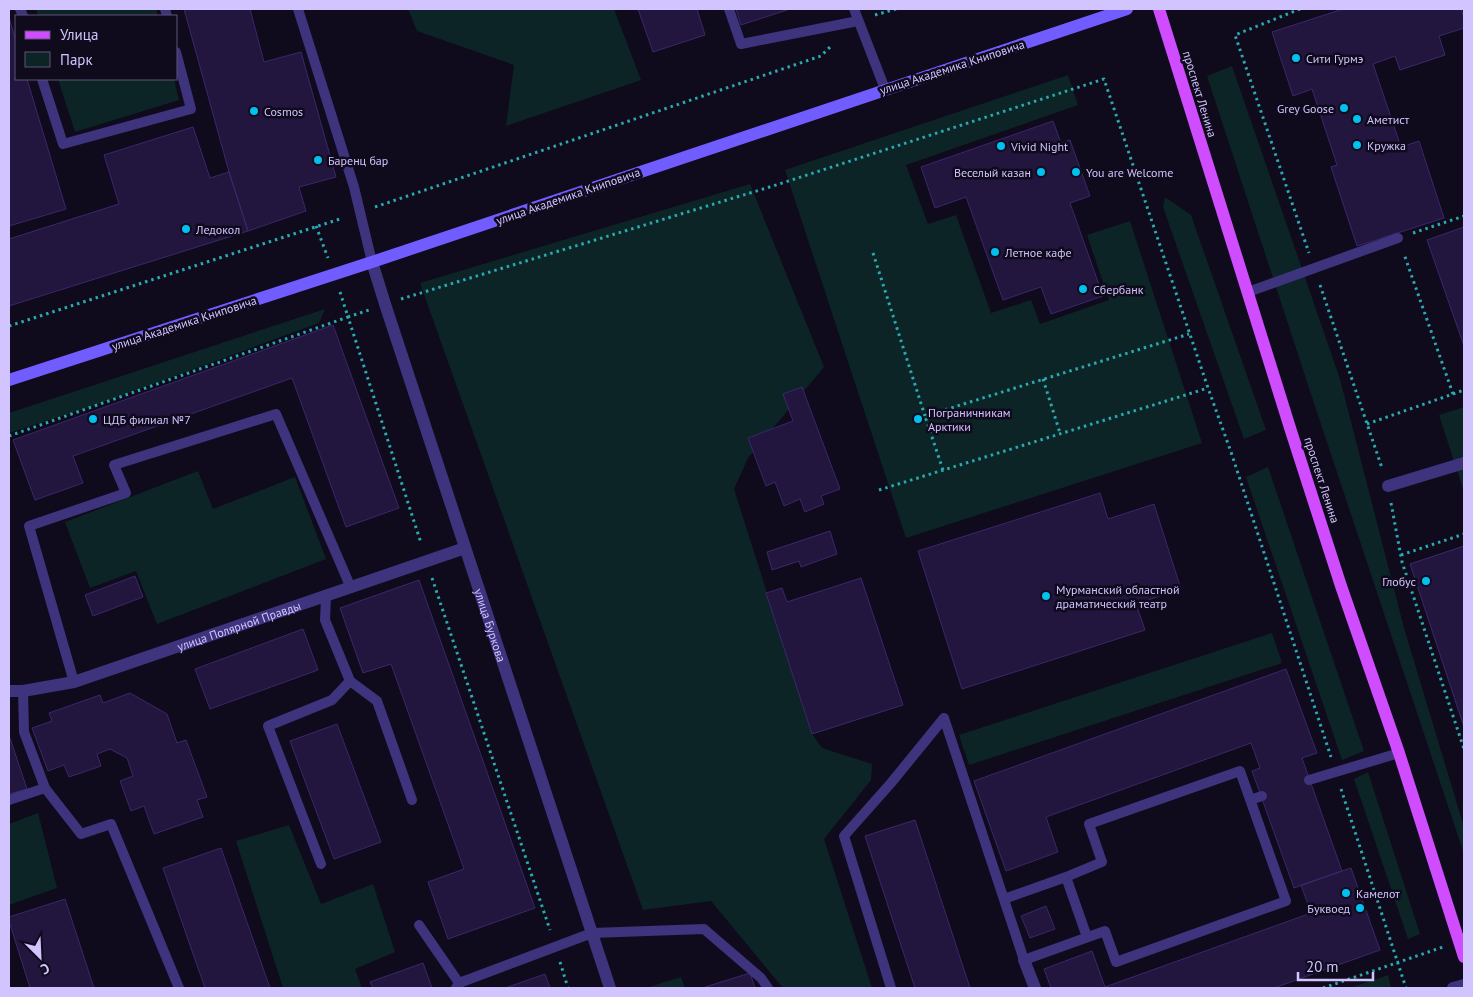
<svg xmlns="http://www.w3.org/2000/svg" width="1473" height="997" font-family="'PT Sans',sans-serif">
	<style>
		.green { fill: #0d2426 }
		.building { fill: #22163e; stroke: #3b276b }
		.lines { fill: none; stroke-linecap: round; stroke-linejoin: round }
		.path { stroke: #28abb0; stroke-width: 3; stroke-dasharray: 2.5 4; stroke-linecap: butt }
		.service { stroke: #3e337d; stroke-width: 10 }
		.pedestrian { stroke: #3e337d; stroke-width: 12 }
		.minor { stroke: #3e337d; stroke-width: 12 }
		.tertiary { stroke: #3e337d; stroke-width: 12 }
		.secondary { stroke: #715cff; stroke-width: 12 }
		.primary { stroke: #cf4cff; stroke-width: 12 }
		.poi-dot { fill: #00c0f0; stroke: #0f0a1c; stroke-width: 2 }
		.labels { text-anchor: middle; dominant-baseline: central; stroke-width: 5; stroke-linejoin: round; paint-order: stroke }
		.poi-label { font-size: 12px; fill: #d2c5ff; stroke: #0f0a1c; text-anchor: start }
		.street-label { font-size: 12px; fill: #d2c5ff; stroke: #0f0a1c }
	</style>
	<rect width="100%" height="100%" fill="#0f0a1c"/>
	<!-- green -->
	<path class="green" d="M36,9h120l2,7h-120z
		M408,9h206l27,71 -135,46 8,-61 -97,-34z
		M1232,66l108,313 64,249 60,199v27l-155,-466 -102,-312z
		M1068,75l10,30 -172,60 22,59 28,-9 35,98 40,-13 9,24 69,-24 -22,-65 43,-14 72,222 -296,95 -121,-368z
		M58,79h116l5,21 -104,32z
		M750,184l74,183 -76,91 -14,31 78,245 10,14 50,16 -1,16 -47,59 48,149h-89l-72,-87 -68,9 -223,-627z
		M1165,197l26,18 75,215 -22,9 -81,-232z
		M325,309l-6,14 -226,83 -84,27v-20z
		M1464,407v85l-25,-77z
		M1268,467l96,284 -22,9 -96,-283z
		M198,471l15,38 82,-32 31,82 -169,65 -21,-53 -46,17 -25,-66z
		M1272,633l10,30 -313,102 -10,-30z
		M1368,772l52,162 -12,5 -54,-160z
		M38,813l19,75 -48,17v-81z
		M289,825l32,79 52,-20 22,68 -40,17 7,19h-79l-47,-147z
		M1388,975l3,13h-41z
		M681,977l4,11h-39z"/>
	<!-- building -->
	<path class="building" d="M184,9h66l14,53 37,-10 35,125 -37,10 7,24 -58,20 -19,-59z
		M638,9h59l8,26 -52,17z
		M736,9h54l-49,16z
		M1343,9h118l3,8v11l-25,8 6,19 -45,15 -5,-14 -22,8 28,83 18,-6 25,77 -87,28 -26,-79 6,-2 -25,-76 -19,7 -21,-64z
		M9,17l7,25v37h11l39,130 -57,17z
		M1053,121l8,22 9,-3 20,56 -20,7 33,93 -52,18 -10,-27 -38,13 -37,-103 -31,11 -14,-41z
		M193,127l17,51 19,-6 19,59 -239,75v-67l110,-35 -15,-49z
		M1464,227v119l-37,-106z
		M333,325l66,183 -53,19 -54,-149 -219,78 10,27 -48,17 -22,-60z
		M802,387l38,102 -19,7 3,8 -19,8 -5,-13 -16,7 -9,-24 -9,4 -18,-48 45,-17 -10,-27z
		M1100,493l8,26 46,-15 27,85 -45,15 9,26 -183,59 -44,-138z
		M830,531l7,23 -36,13 -2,-6 -27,9 -5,-18z
		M1464,546v181l-54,-163z
		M135,576l8,21 -50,19 -8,-21z
		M861,578l42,127 -91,29 -46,-141 16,-5 5,14z
		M419,580l116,328 -87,31 -20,-57 36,-13 -73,-205 -28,9 -23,-65z
		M303,629l15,41 -108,39 -15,-40z
		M1286,669l31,84 -15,5 40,113 -48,17 -42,-117 8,-3 -9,-25 -205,74 12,35 -52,19 -32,-90z
		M130,693l37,21 10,29 9,-3 21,57 -10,3 6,17 -49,17 -10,-28 -13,5 -11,-30 13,-5 -6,-18 -17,-9 -13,5 4,12 -32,11 -5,-12 -16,6 -16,-43 20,-7 -3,-8 51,-18 3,8z
		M337,724l44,118 -47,17 -44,-118z
		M9,738h1l17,51 -18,5z
		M915,820l55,168h-55l-50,-152z
		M221,848l49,140h-65l-42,-120z
		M1351,868l29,82 -106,38h-223l-7,-19 48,-18 13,36 206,-74 -10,-28z
		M65,899l29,89h-64l-21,-67v-4z
		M1046,906l9,23 -25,9 -9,-22z
		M423,963l9,25h-59l-3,-6z
		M750,973l5,15h-50v-1z
		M545,974l5,14h-45z"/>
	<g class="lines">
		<!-- path -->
		<path class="path" d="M1300,9l-65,26 74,218
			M875,15l21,-6
			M375,207l446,-151 11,-11
			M316,226l12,32
			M1413,233l51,-17
			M873,253l52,163
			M1320,285l62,183
			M340,292l8,25 21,-7
			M401,299l372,-113 331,-107 104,309 23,64 100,305
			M9,326l334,-108
			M1043,379l17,54
			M1453,394l11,-4
			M1367,424l86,-30 -49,-140
			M9,436l339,-119 73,226
			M943,470l-18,-54 264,-82
			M879,490l329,-102
			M1391,503l11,59 62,187
			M1401,555l63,-21
			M432,578l118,352
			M1341,789l65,199
			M560,962l8,26
			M1323,988l120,-41"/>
		<!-- service -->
		<path class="service" d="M20,9l3,7
			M165,9l2,7
			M298,9l56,178 18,75
			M729,9l12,35 117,-23
			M854,9l31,80
			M42,79l21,65 128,-35 -15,-57
			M1248,292l150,-54
			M326,596l-1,24 25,61 27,20 35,99
			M74,682l-45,-156 97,-33 -12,-28 162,-51 75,174
			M23,691l1,41 21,56 36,46 30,-10 68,164
			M944,718l80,242 81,-29 11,31 170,-61 -46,-130 -151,53 13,38 -36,15 21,60
			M1309,780l90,-27
			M9,800l36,-12
			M1250,800l12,-4
			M321,864l-53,-138 64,-26 18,-19
			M1004,899l62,-22
			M419,925l40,58
			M456,988l3,-5 133,-50 112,-4 57,49 7,10
			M891,988l-47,-152 47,-53 53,-65"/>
		<!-- pedestrian -->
		<path class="pedestrian" d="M1388,486l76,-23"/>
		<!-- minor -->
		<g class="minor">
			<path id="s1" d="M9,691h14l51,-9 391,-134"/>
			<path d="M1024,960l11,28"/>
			<path d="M1453,988l11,-3"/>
		</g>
		<!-- tertiary -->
		<path class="tertiary" id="s2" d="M372,262l13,42 225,684"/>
		<!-- secondary -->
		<path class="secondary" d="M9,380l363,-118 755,-253"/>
		<!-- primary -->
		<path class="primary" d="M1159,9l132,422 50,155 58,167 65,204"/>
	</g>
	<!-- markers -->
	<g class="poi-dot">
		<circle cx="1296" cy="58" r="5"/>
		<circle cx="1344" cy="108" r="5"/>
		<circle cx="254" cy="111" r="5"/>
		<circle cx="1357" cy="119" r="5"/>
		<circle cx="1357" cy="145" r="5"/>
		<circle cx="1001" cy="146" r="5"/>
		<circle cx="318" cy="160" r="5"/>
		<circle cx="1041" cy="172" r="5"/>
		<circle cx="1076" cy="172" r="5"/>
		<circle cx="186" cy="229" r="5"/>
		<circle cx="995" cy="252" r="5"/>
		<circle cx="1083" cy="289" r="5"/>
		<circle cx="93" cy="419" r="5"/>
		<circle cx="918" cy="419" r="5"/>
		<circle cx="1426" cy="581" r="5"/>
		<circle cx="1046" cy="596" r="5"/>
		<circle cx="1346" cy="893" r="5"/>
		<circle cx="1360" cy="908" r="5"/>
	</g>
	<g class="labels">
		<!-- poi labels -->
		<g class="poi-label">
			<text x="1306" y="58">Сити Гурмэ</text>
			<text x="1334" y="108" text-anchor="end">Grey Goose</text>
			<text x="264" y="111">Cosmos</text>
			<text x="1367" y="119">Аметист</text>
			<text x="1367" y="145">Кружка</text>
			<text x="1011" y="146">Vivid Night</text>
			<text x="328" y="160">Баренц бар</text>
			<text x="1031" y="172" text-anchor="end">Веселый казан</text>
			<text x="1086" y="172">You are Welcome</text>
			<text x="196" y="229">Ледокол</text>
			<text x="1005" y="252">Летное кафе</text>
			<text x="1093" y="289">Сбербанк</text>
			<text x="928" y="412">Пограничникам<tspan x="928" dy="14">Арктики</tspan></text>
			<text x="103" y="419">ЦДБ филиал №7</text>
			<text x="1416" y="581" text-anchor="end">Глобус</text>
			<text x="1056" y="589">Мурманский областной<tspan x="1056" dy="14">драматический театр</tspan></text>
			<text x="1356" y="893">Камелот</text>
			<text x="1350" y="908" text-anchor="end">Буквоед</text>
		</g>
		<!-- street labels -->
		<g class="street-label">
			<text transform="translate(952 67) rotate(-18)">улица Академика Книповича</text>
			<text transform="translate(1200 94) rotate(73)">проспект Ленина</text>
			<text transform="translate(568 196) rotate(-19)">улица Академика Книповича</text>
			<text transform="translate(184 323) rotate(-18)">улица Академика Книповича</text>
			<text transform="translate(1322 480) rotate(72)">проспект Ленина</text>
			<text stroke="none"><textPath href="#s2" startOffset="382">улица Буркова</textPath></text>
			<text stroke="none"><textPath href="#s1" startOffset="240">улица Полярной Правды</textPath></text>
		</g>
	</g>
	<!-- border -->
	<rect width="1473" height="997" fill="none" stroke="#d2c5ff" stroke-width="20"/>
	<!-- legend -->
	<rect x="15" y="15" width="162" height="65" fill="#0f0a1c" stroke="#5d5577"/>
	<rect x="25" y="31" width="25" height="8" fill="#cf4cff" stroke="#5d5577"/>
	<text x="60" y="40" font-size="15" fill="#d2c5ff">Улица</text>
	<rect x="25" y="52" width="25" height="15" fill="#0d2426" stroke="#5d5577"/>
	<text x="60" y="65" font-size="15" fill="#d2c5ff">Парк</text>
	<!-- north arrow -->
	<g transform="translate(40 957) rotate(156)" stroke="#0f0a1c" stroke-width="4" paint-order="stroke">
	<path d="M0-4L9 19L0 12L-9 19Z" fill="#d2c5ff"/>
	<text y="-8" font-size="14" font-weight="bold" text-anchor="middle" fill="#d2c5ff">С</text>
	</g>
	<!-- scale -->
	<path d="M1298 972v8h75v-8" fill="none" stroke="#d2c5ff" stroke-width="2.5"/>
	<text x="1306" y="972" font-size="15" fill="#d2c5ff" stroke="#0f0a1c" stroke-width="4" paint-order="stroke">20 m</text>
</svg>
